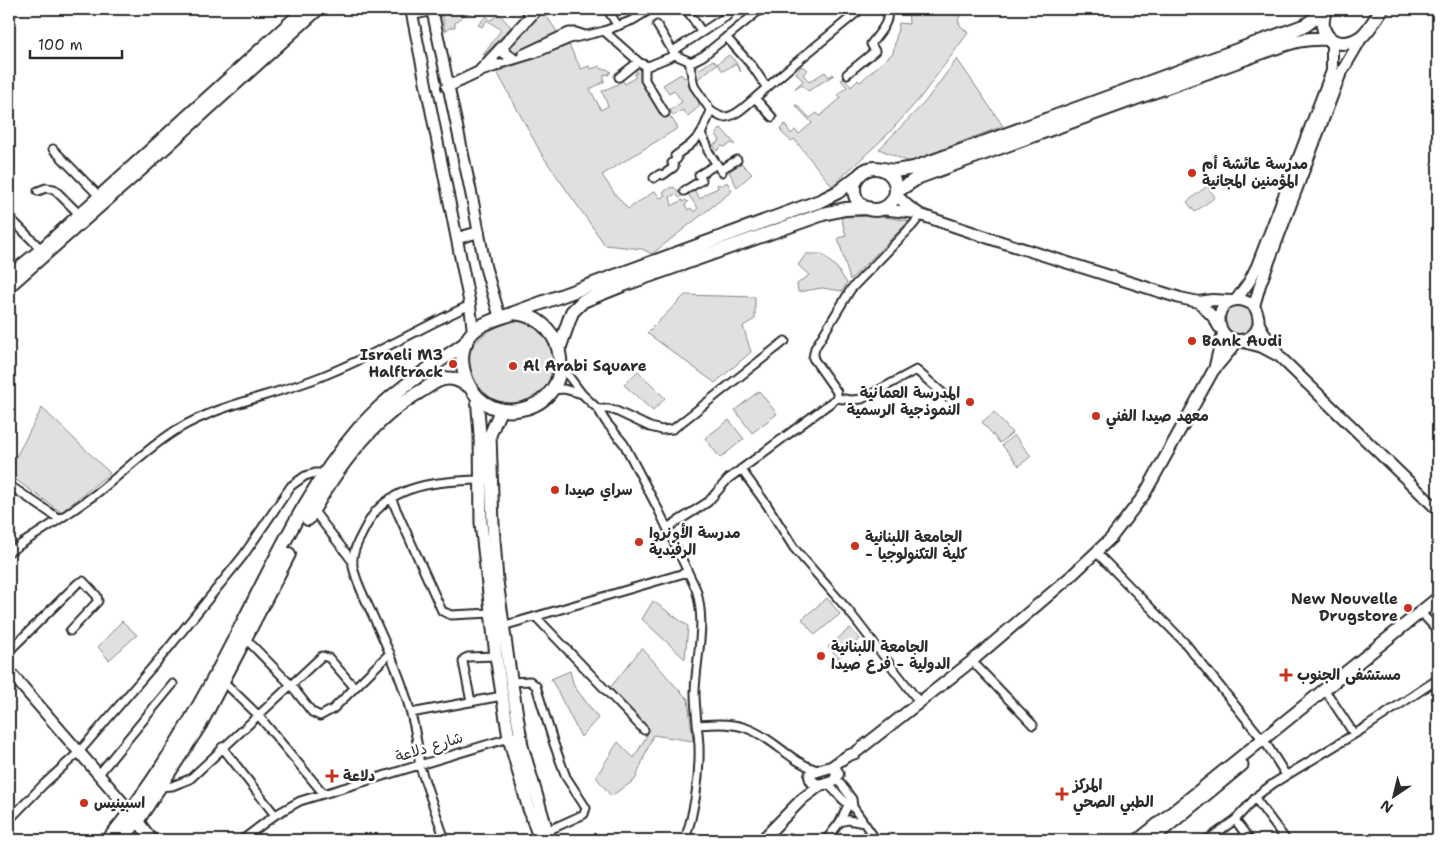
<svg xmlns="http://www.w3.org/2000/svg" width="1447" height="849" font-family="'Shantell Sans','Playpen Sans Arabic',sans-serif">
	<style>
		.green { fill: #e0e0e0; stroke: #868686 }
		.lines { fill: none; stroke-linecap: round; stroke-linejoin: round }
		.street-casing { stroke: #2b2b2b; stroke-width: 11 }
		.secondary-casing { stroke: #2b2b2b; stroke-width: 14 }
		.primary-casing { stroke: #2b2b2b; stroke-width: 15 }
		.highway-casing { stroke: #2b2b2b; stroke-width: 16 }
		.street { stroke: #fff; stroke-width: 7 }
		.secondary { stroke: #fff; stroke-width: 10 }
		.primary { stroke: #fff; stroke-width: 11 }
		.highway { stroke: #fff; stroke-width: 12 }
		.poi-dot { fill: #c8321e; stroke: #fff; stroke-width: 2 }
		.labels { text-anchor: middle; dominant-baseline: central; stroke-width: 5; stroke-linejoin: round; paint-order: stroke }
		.poi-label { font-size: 15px; font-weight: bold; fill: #2b2b2b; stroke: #fff; text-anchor: start }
		.street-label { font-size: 15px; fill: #2b2b2b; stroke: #fff }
	</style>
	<rect width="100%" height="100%" fill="#fff"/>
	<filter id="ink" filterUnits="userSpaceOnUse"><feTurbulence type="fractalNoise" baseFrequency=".02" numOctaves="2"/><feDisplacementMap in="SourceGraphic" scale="10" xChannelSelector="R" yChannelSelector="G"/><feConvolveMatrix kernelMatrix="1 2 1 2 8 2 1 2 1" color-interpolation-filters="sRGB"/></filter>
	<g filter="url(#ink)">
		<!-- green -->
		<path class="green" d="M441,9h34l-4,4 -5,1 -11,9v4h-4l-6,4z
			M908,9h56l-6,11 2,5 8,8 -48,65 -32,36 -56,52 -38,-47 -3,2 -10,-9 1,-1 -2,-2 5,-5 6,10 4,-4 4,4 13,-11 -17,-18h2l13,13 7,-5 3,3 21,-18 -3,-4 9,-7 -6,-7 4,-2 6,9 7,-7 2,2 33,-29 6,-30 10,1z
			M539,11l7,4 13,20 -47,21 -5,-5v-7z
			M499,14l12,13 -27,28h-1l18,-25 -14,-10 -5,7 -4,-2 8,-9 5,4z
			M569,45l12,24 8,-3 2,3 9,-3 1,3h6l4,3 -2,1v2l-5,-1v8l-14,7 11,21 7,-4 -6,-15 16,-7v-3l4,-1 3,4 11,-7 -2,-2 3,-2 -3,-4 5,-3 9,17 30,45 -76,47 13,19 13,15 27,-18 5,7 5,-3 -2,-3 8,-5 1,1 2,-1 4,5 3,-2 2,5 -4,3 -3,-4 -6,3 2,9 10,-6 1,2 3,-2 2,2 -3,3 3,5 3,-2 3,4 4,-4 -11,-15 6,-5 7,11 7,-6 11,-5 -1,-3 2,-1 2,2 6,-4 5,9 -80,63 -10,-5 -37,-4 -63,-90 -45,-83z
			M729,55l6,6 6,11 -6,-8 -12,7 -6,-7 -23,18v-20l6,7 13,-9 4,4z
			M957,59l46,67 -94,36 -30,-13 46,-47z
			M801,66l7,4 -5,4 6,8 16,-10 4,5 4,-3 1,1 -26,16 -6,-6 -6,4 -1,-1 8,-7 -7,-8z
			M681,74l3,4 6,-3 4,16 6,15 -12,10 -5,-6 -10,6 -3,-6 12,-8 -8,-12 -5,3 -6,-8z
			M721,128l14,16 -1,1 -2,-2 -8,4 -2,-1 -5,5 -4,-6 7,-4 -4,-7z
			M741,163l11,11 -15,13 -8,-15z
			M1207,186l8,11 -20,15 -8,-10z
			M878,216l31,5 -59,59 -12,-42 8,-2 -5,-19z
			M806,254h16l15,14 10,15 -5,8 -20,-3 -24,4 -1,-8 12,-9 -11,-10z
			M685,295l70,2v22l-12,7 8,26 -36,31 -68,-50z
			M1238,305c10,1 14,5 17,14l-5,15 -12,4 -14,-9c0,-13 -1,-21 14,-24z
			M522,319c9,4 16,8 23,14 19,22 10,61 -17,70 -4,2 -11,1 -15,1 -10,1 -17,1 -26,-5 -5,-3 -8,-10 -11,-15 -25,-35 14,-59 46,-65z
			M638,371l27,27 -12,13 -29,-26z
			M759,391l18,23 -25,19 -17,-23z
			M42,408l68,65 -49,39 -52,-37v-5z
			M994,412l18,21 -12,10 -18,-21z
			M729,420l15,19 -24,19 -15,-20z
			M1014,435l17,21 -12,10 -17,-21z
			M827,598l13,16 -25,21 -13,-16z
			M653,601l35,25 -3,33 -43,-40z
			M122,621l15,14 -28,25 -11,-13z
			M850,628l10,11 -22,19 -10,-11z
			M642,648l36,41 10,10 5,42 -40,-6 -18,45 -24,16 -15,-19 22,-35 16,16 13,-23 -38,-46z
			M570,671l4,15 24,32 -17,19 -30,-58z"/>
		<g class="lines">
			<!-- street casing -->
			<g class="street-casing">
				<path id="street" d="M525,9l6,6
					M607,9l11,17
					M686,9l16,23
					M657,25l18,30
					M604,31l36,32 8,3 27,-11 16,7 12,-6 58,-47
					M726,37l27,30 14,21
					M673,51l54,-35 -5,-7
					M522,54l47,-22h7l9,3
					M497,65l37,-11 36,-15 34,-8 29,-11 18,-11
					M645,65v15l20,33
					M847,74l28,-23 -4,-7c7,-10 21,-23 15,-35
					M619,77l19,-15
					M755,98l32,-28 74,-61
					M711,111c3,2 8,5 11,6 13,1 24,-12 33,-19l17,19
					M701,134l6,11 1,6 14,21
					M53,149l46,47
					M720,170l17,-10
					M654,178l6,-4 3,1 11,-8 -2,-4 5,-4 -2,-3 15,-11 11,-11 10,-23 -17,-25 -5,-25
					M38,191l8,-3 8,1 25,25
					M684,191l18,-11 -3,-5 18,-11
					M9,217l32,32
					M561,366l21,28 16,15 8,13 18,22 35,67 37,78c11,37 0,67 -1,103 0,18 3,36 4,54 1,33 -4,63 -14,94
					M552,390l12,-1 18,5
					M837,398l14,2 11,-1 54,-29 30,26
					M598,409h11l7,2 34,16 12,3 11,-1 112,-88
					M741,469l26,36 27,43 54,62 72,93
					M9,485l49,33
					M391,498l51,113 9,4 40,-2
					M313,510l40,52
					M667,528l41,-26 20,-23 109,-81v-6l-24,-34 2,-10 36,-59 61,-63 9,-11
					M9,552c29,-19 60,-38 88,-59 27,-21 51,-46 81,-64 44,-26 95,-33 142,-52 52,-20 100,-49 150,-72
					M1096,552l89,91 82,102 19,30
					M536,617l108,113
					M1426,618l12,13
					M503,626l185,-54
					M245,638l46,47 21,27 8,4 13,-7 57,-56
					M9,651l69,-68 5,-2 14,15 1,5 -28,30
					M972,661l61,64
					M224,682l34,33 65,78
					M511,682l19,-1 6,5 18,58 12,33 20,31 -2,6 -4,2 -33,15
					M1329,696l25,38
					M471,702l-8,-40 1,-3 4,-2 28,-1
					M411,713l91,-17
					M697,725c17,-1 37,-3 54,5 24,10 40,32 66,40
					M222,747l53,68
					M99,774l74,-90
					M837,779l15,20 1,8
					M827,784c9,6 15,18 26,23l23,33
					M159,787l13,-1 18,-7 132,-123 7,2 25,29
					M1255,798l31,42
					M9,820l34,-35 36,-33 88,-102 76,-94 48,-70 14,-10 10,-3h9
					M1235,820l15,20
					M840,822l8,-2 16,3
					M242,840l33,-25 25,-14 219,-66
					M445,840l-26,-76c1,-12 -3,-26 -5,-38 -9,-40 -24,-73 -41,-110 -7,-16 -17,-33 -20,-50 -2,-10 4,-23 9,-32 4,-8 8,-16 14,-23 25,-28 69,-30 103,-31
					M826,840l14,-18 8,-17
					M967,840l2,-2
					M1207,840l28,-20 24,-26 15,-11 92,-56 72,-48"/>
			</g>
			<!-- secondary casing -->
			<g class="secondary-casing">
				<path id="secondary" d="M411,9l59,296 3,27
					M432,9l41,193 12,64 15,52
					M412,14l20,-4
					M502,46l3,7 7,5
					M480,71l17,-6
					M447,87l32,-15 58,-63
					M895,194l13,12 13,9 74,25 185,58 19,4 13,-2 20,1
					M880,209l37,4
					M458,238l21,-6
					M9,275l32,-26 263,-240
					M9,287l136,-120 174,-158
					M1236,300l13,-18 8,-16 75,-195v-30
					M1199,302l15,16 5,9
					M1254,306c-11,-8 -25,-9 -33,4 -2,5 -3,10 -1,15 7,28 53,14 34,-19l6,-21 80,-210 22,-38
					M1259,324l9,16 12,17 158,153
					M1240,341l22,6 15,8
					M1214,370l9,-37
					M9,671l122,141 21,28
					M831,767l16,-11 8,-3 117,-92 98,-84 41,-39 33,-43 69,-124 25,-30
					M831,767l5,3 2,4 -4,7c-9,4 -22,7 -24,-5l1,-3z
					M762,840l40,-41 20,-15"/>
			</g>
			<!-- primary casing -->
			<g class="primary-casing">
				<path id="primary" d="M477,396l3,39 1,88 15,133 13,82 19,68 12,34
					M501,409l-11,26 3,90 4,56 11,79 14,86 25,85 4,9
					M1138,840l300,-242
					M1151,840l91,-75"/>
			</g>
			<!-- highway casing -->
			<g class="highway-casing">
				<path id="highway" d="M1326,9c-12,26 11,44 35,28 8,-6 15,-20 21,-28
					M854 189a21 21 0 1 1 42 0a21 21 0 1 1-42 0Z
					M883,169l11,2 20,-3 392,-143 18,-14
					M896,192l23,-15 344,-125c26,-9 39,-15 67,-13
					M514,313l306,-112 18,-9 19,-15
					M514,313c56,5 64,84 8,96 -13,3 -26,1 -37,-6 -21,-14 -32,-50 -13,-70 10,-11 29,-15 42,-20z
					M559,349l13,-37 11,-11 40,-16 200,-71 22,-5 23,-1
					M308,519c28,-50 63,-99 113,-128 7,-4 15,-11 23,-12 10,-2 17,3 25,7
					M108,840c52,-63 93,-135 130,-208 36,-70 70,-145 122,-205 30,-34 69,-59 106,-84
					M121,840l17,-20 62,-95 89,-171"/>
			</g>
			<!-- street -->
			<use href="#street" class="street"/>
			<!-- secondary -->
			<use href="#secondary" class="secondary"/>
			<!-- primary -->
			<use href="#primary" class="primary"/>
			<!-- highway -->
			<use href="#highway" class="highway"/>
		</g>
	</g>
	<!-- markers -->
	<g class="poi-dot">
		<circle cx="1192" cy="173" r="5"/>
		<circle cx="1192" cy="341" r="5"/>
		<circle cx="453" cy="364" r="5"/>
		<circle cx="513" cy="366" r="5"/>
		<circle cx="970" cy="402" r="5"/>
		<circle cx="1096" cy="416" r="5"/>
		<circle cx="555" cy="490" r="5"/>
		<circle cx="639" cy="542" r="5"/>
		<circle cx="855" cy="546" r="5"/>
		<circle cx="1408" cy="608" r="5"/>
		<circle cx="821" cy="656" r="5"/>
		<path d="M1283.5 667.5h5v5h5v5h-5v5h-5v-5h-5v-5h5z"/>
		<path d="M329.5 768.5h5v5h5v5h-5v5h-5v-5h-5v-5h5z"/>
		<path d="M1059.5 786.5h5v5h5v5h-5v5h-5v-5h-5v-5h5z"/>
		<circle cx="84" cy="803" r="5"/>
	</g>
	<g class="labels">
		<!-- poi labels -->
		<g class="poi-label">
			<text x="1202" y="164">مدرسة عائشة أم<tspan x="1202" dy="17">المؤمنين المجانية</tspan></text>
			<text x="1202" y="341">Bank Audi</text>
			<text x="443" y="355" text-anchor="end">Israeli M3<tspan x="443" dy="17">Halftrack</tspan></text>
			<text x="523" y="366">Al Arabi Square</text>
			<text x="960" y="393" text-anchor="end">المدرسة العمانية<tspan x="960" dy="17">النموذجية الرسمية</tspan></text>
			<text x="1106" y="416">معهد صيدا الفني</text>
			<text x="565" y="490">سراي صيدا</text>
			<text x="649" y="533">مدرسة الأونروا<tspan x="649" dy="17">الرفيدية</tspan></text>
			<text x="865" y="537">الجامعة اللبنانية<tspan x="865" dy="17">- كلية التكنولوجيا</tspan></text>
			<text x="1398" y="599" text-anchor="end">New Nouvelle<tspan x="1398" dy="17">Drugstore</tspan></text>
			<text x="831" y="647">الجامعة اللبنانية<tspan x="831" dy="17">الدولية - فرع صيدا</tspan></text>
			<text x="1297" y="675">مستشفى الجنوب</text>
			<text x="343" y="776">دلاعة</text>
			<text x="1073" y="785">المركز<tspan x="1073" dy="17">الطبي الصحي</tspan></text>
			<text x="94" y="803">اسبينيس</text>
		</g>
		<!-- street labels -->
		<g class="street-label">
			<text transform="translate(429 747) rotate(-17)">شارع دلاعة</text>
		</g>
	</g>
	<!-- margin -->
	<rect width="1447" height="849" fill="none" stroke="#fff" stroke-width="30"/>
	<rect x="15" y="15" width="1417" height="819" fill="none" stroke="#2b2b2b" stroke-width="2" filter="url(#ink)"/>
	<!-- north arrow -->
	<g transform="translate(1394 796) rotate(215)" stroke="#ffffff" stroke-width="4" paint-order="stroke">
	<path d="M0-4L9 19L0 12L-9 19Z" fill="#2b2b2b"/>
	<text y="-8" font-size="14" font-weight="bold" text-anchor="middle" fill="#2b2b2b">N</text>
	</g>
	<!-- scale -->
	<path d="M30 50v8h92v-8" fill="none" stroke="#2b2b2b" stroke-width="2.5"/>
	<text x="38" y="50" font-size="15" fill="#2b2b2b" stroke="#ffffff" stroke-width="4" paint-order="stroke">100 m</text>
</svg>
